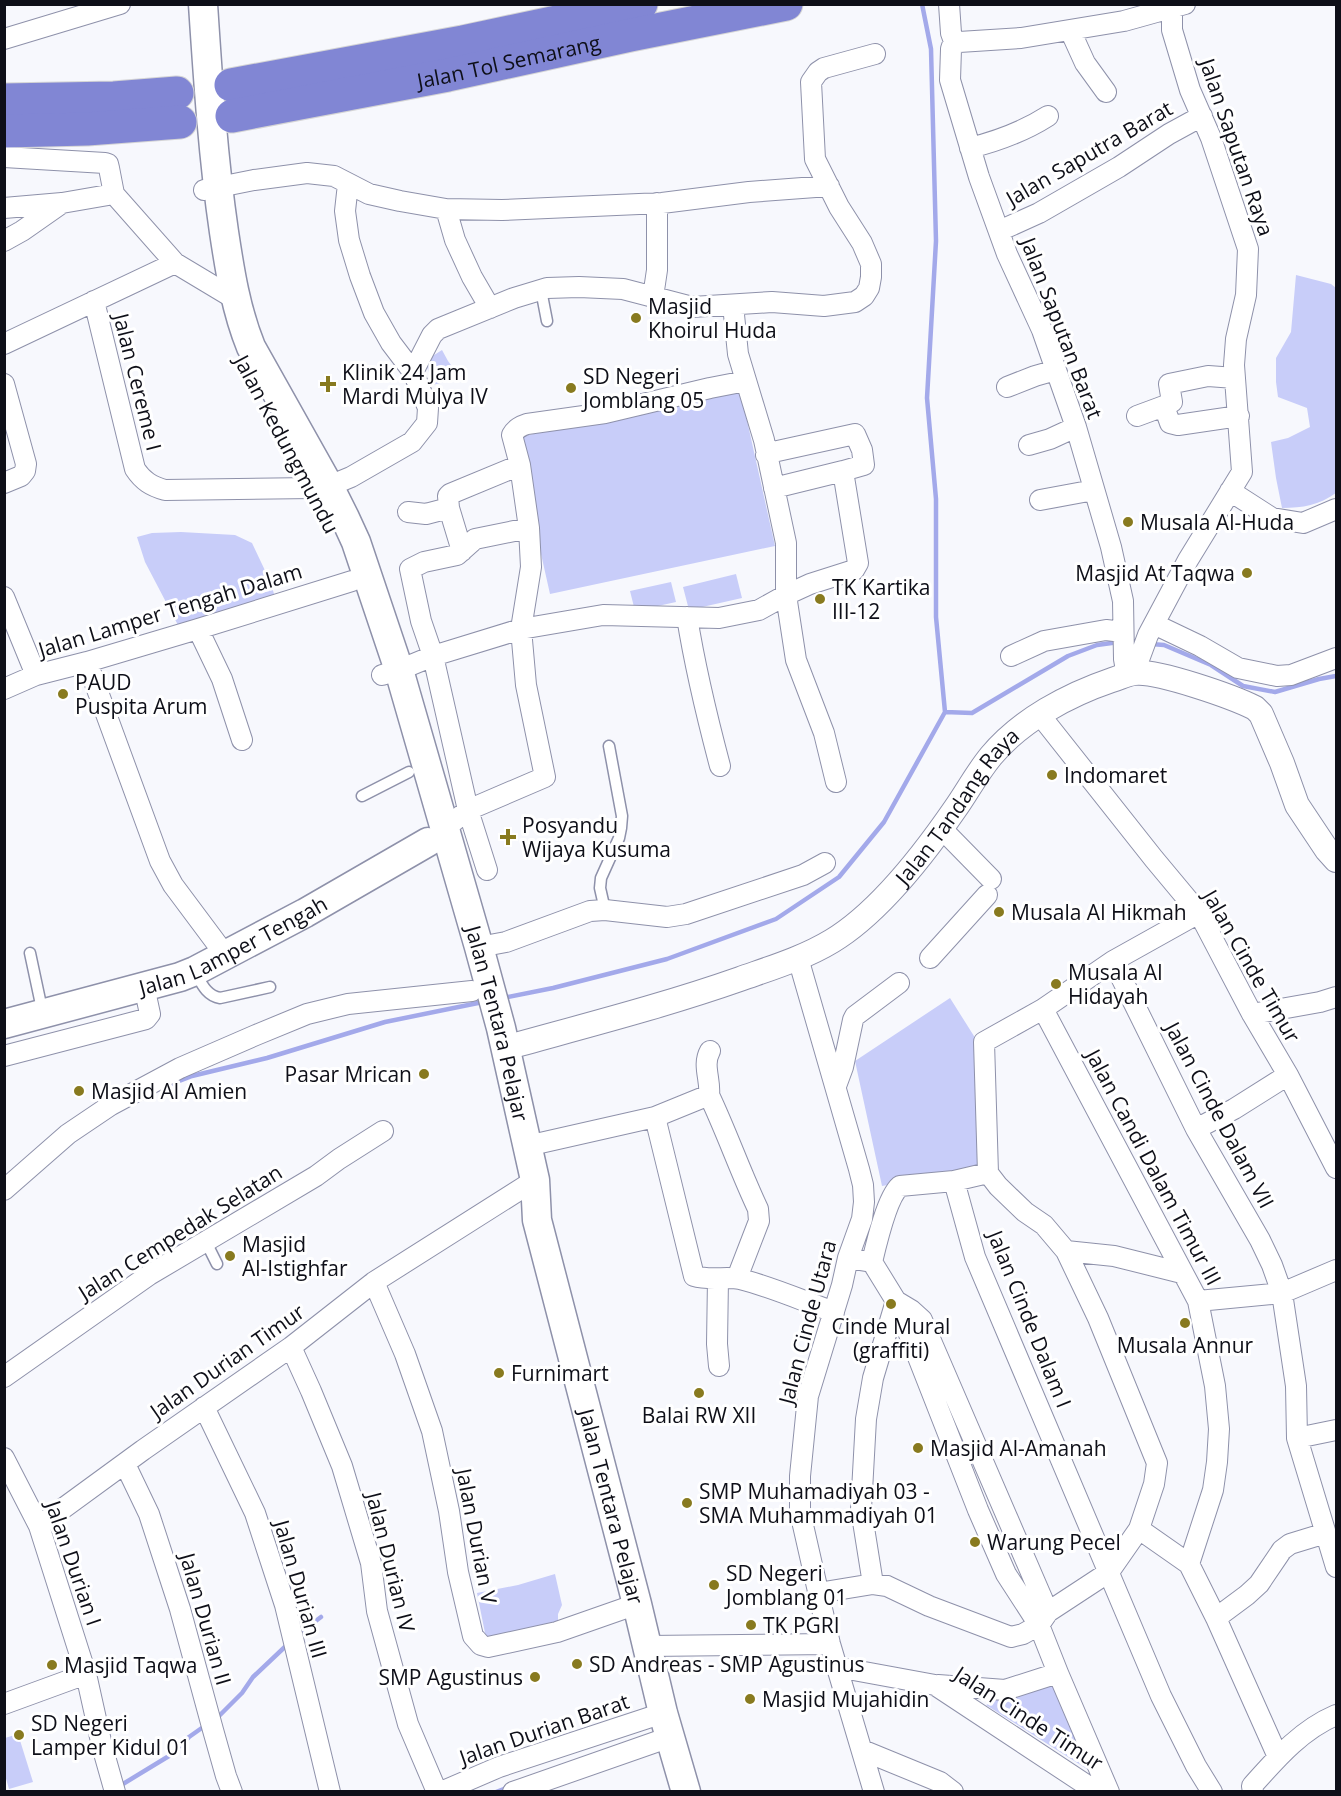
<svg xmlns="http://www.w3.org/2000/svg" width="1341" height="1796" font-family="'Open Sans',sans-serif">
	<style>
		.green { fill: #c8cdf9 }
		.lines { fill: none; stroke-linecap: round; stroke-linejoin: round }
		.stream { stroke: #a3a9ea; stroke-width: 4.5 }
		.service-casing { stroke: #8e91aa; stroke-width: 13 }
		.minor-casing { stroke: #8e91aa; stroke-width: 22 }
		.tertiary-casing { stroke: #8e91aa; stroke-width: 26 }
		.secondary-casing { stroke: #8e91aa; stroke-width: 31 }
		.motorway-casing { stroke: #d4d4d5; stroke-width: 35 }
		.service { stroke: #fff; stroke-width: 10 }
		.minor { stroke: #fff; stroke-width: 20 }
		.tertiary { stroke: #fff; stroke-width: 24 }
		.secondary { stroke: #fff; stroke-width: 28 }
		.motorway { stroke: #8186d4; stroke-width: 33 }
		.poi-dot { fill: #887a1f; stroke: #fff; stroke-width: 2 }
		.labels { text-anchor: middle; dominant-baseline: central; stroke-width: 6; stroke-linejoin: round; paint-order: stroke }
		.street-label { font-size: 21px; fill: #0e0f18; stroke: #fff }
		.poi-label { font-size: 21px; fill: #0e0f18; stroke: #fff; text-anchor: start }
	</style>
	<rect width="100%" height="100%" fill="#f7f8fd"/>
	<!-- green -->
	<path class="green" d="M1296,275l35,9 5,4v205c-17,12 -33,15 -54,15l-6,-30 -5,-36 17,-4 22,-11 -3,-19 -29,-11 -2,-15v-24l15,-26z
		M442,350l6,11 9,12 -3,6 -21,6 -6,-18 4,-10z
		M740,389l35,157 -225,48 -35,-156z
		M181,532l54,3 17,8 18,38 5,16 -96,30 -34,-65 -8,-25 15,-4z
		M736,574l6,24 -53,12 -6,-23z
		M671,582l5,20 -41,9 -5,-20z
		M950,998l29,46 4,125 -101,17 -27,-125z
		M555,1574l7,31 -4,9v11l-71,18 -10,-50 41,-8z
		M1047,1670l43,101 -104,-66 24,-12z
		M18,1734l15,48 -24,7 -4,-14v-37z"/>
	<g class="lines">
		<!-- stream -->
		<path class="stream" d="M1151,644l13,1 47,20 32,21 32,6 44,-13 17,-3
			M945,712l27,1 96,-57 29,-11 22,-3
			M503,998l50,-10 114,-29 109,-40 63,-42 45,-55 61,-110 -9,-95v-118l-9,-101 9,-157 -5,-192 -9,-45
			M164,1087l28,-11 75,-18 118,-36 98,-20
			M297,1635l24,-18
			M216,1719l26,-26 11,-16 36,-34
			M118,1787l51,-31 20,-19 17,-12
			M496,1792l13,-5"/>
		<!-- service casing -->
		<g class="service-casing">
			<path id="service" d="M541,290l6,31
				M362,796l47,-24
				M605,910l-5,-22 1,-10 18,-40 2,-10 1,-12 -13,-70
				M30,953l13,61
				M195,972c6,10 11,24 25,26l50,-11
				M206,1242l11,22"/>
		</g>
		<!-- minor casing -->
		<g class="minor-casing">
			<path id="minor" d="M949,4l2,29 4,11
				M1070,30l15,33 21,29
				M4,39l116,-35
				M970,148c28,-7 53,-16 78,-32
				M4,157l101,6 3,1 1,4 5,26
				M204,190l50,-10 53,-7 27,3 35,18 31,7 46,8 56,1 160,-7 87,-11 80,-6
				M4,208l58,-5 52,-9 61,69
				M446,209l9,31 17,37 18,31
				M999,231l40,-18 80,-46 50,-33 33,-18
				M4,241l18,-10 40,-28
				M653,297l4,-27v-67
				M94,301l41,168c8,12 16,17 30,21l148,-2 16,-2 22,-9 61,-35 15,-19 1,-15 -15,-36 -22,-29 -17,-30 -14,-37 -11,-36 -4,-29 3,-27
				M4,344l171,-81 60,36
				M413,372l19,-37 6,-6 76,-31 33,-10 32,-1 44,2 69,18 80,-5 52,4 31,-4 9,-6 5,-8 2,-11v-13l-9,-21 -23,-36 -24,-48 -4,-77 7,-10 6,-4 51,-14
				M4,384l22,80 -1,7 -4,5 -17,7
				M1007,387l28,-11 21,-6
				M1164,406l8,-4 -3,-18 39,-8 27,2
				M1137,416l27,-10 6,17 8,2 61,-9
				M1029,445l21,-6 26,-12
				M766,455l7,-3 82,-18 7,16 2,15 -21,6
				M774,488l69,-17 15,92 -4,7 -44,14 -24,11 10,65 28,73 12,49
				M1230,491l42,27 31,5 33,-14
				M1040,500l54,-10
				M449,508l13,43
				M408,512l18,2 23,-6 -1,-12 2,-2 70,-29
				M4,597l32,78
				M687,617c8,50 20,100 33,149
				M1154,624l46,22 38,22 39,8 14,-1 45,-17
				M198,629l24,50 20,61
				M1011,656l33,-15 62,-11 17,2
				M87,662l73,199 13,24 53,71
				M1134,673l14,-38 40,-75 54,-88 -8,-107 2,-26 10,-44 2,-46 -37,-111 -21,-48 -18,-60v-26
				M382,675l17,-5 34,-14 88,-27 82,-14 116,3 40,-8 27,-15v-52l-22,-103 -26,-86 -5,-49
				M1127,676l-3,-17 -1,-58 -12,-54 -35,-120 -34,-97 -35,-76 -28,-77 -29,-97 1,-31 1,-3 7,-4 62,-4 103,-17 61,-17
				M4,689l32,-14 51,-13 111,-33 154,-48
				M1040,715l114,144 45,54 53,101 36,61 48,93
				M941,828l50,51
				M444,829l24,-19 77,-33 -19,-92 -5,-56 10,-62 -2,-39 -9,-63 -8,-30c4,-7 9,-9 15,-11l78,-11 105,-25 36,-7
				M487,870l-19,-60 -35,-154 -12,-35 -11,-52 14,-7 33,-7 18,-16 54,-11
				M479,947l27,-5 84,-31 15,-1 62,7 19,-3 117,-39 22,-12
				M798,958l61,211 4,16 1,17 -2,17 -14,39 -6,27 -34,111 -8,80v36l30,132 44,148
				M930,958l57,-63
				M1113,961l83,168 64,111 12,25 10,28 14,93 1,52 39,129
				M1043,1009l155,292 17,85 4,43 -2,33 -4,28 -24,74
				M1252,1014l68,-12 16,-5
				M4,1056l142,-37 4,-5 -6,-28
				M836,1086l7,-19 10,-47 2,-4 44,-33
				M709,1095c2,-15 -7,-30 1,-44
				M655,1117l39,159c16,5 33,0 46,3 32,8 63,22 94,33
				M1196,1129l38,-20 54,-34
				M527,1146l128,-29 54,-22c18,38 31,76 49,114l1,12 -22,57
				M988,1173l-4,-131 59,-33 70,-48 86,-48
				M954,1181l21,76 186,439 35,70 16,26
				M4,1190l64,-56 43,-29 69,-37 76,-33 51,-21 41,-10 124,-13
				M1066,1251l48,5 68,17
				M848,1258l24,4 24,39 82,209 28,64 33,51 19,48
				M872,1262c4,-17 15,-65 28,-76l54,-5 34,-8
				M718,1279l-1,65 2,22
				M374,1282l31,72 27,77 17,80 9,61 15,64 8,9 7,2 69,-15 80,-28
				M1198,1301l84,-8 54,-23
				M291,1347l20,44 31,75 29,97 6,48 31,113 29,68
				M4,1377l145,-102 167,-99 23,-17 44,-28
				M204,1407l51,106 30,92 45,187
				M1297,1438l39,-8
				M4,1458l35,68 47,148 16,72 13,46
				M125,1464l24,50 31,95 33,121 13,46 6,16
				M39,1526l104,-76 148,-103 83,-65 161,-102
				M1139,1529l50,35 27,54 62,139
				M873,1584l-12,-75 5,-90 7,-41 23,-77 15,9 11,10 126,292
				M818,1593l55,-9 14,2 42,20 82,31 12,-3 16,-9 9,-13 61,-40 30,-43 15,-45 3,-21 -59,-145 -32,-67 -22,-26 -19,-13 -27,-26 -10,-13
				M1216,1618l31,-23 12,-11 23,-34 8,-6 36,-11
				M647,1646l183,-2
				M837,1667l98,18 162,107
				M938,1685l67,5 53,-17 51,119
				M4,1704l82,-30
				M862,1750l78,32 13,10
				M441,1792l58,-25 164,-54
				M513,1792l157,-55
				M1253,1792l-1,-6c25,-28 49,-56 84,-71"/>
		</g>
		<!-- tertiary casing -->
		<g class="tertiary-casing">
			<g id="tertiary">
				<path id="s1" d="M505,1048c79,-22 158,-42 235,-69 31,-11 64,-21 92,-38 48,-29 92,-87 123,-132 12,-17 22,-36 36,-53 30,-36 77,-61 121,-76 7,-2 15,-6 22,-7 23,-3 99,24 121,35l6,6 21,49 15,42 30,45 9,10"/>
			</g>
		</g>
		<!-- secondary casing -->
		<g class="secondary-casing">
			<g id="secondary">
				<path id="s2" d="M203,4c5,76 10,153 21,228 6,40 12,78 27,115l78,139 16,32 11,24 43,128 80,277 22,81 34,152 2,40 100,384 26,109 23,79"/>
				<path id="s3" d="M4,1024l176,-47 15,-6 110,-58 123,-71"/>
			</g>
		</g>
		<!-- motorway casing -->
		<g class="motorway-casing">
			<g id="motorway">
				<path d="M231,85l232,-43 178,-38"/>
				<path d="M4,100l110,-2 63,-5"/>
				<path id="s4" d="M232,116l216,-41 183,-40 155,-31"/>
				<path d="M4,131l83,-2 93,-7"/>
			</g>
		</g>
		<!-- service -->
		<use href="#service" class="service"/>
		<!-- minor -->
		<use href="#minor" class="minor"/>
		<!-- tertiary -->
		<use href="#tertiary" class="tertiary"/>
		<!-- secondary -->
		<use href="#secondary" class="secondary"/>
		<!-- motorway -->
		<use href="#motorway" class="motorway"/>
	</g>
	<!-- markers -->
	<g class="poi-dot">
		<circle cx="636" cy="318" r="6"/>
		<path d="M325 375h6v6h6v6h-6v6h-6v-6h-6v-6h6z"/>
		<circle cx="571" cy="388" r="6"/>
		<circle cx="1128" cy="522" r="6"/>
		<circle cx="1247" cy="573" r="6"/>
		<circle cx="820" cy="599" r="6"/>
		<circle cx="63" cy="694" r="6"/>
		<circle cx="1052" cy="775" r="6"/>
		<path d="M505 828h6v6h6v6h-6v6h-6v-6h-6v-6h6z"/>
		<circle cx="999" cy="912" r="6"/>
		<circle cx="1056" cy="984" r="6"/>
		<circle cx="424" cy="1074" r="6"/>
		<circle cx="79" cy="1091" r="6"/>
		<circle cx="230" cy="1256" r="6"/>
		<circle cx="891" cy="1304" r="6"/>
		<circle cx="1185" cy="1323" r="6"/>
		<circle cx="499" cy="1373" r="6"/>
		<circle cx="699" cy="1393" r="6"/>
		<circle cx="918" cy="1448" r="6"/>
		<circle cx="687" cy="1503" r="6"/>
		<circle cx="975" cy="1542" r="6"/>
		<circle cx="714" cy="1585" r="6"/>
		<circle cx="751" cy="1625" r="6"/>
		<circle cx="577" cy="1664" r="6"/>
		<circle cx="52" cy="1665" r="6"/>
		<circle cx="535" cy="1677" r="6"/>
		<circle cx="750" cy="1699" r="6"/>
		<circle cx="19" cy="1735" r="6"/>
	</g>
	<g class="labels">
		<!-- street labels -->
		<g class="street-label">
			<text stroke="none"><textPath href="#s4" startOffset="282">Jalan Tol Semarang</textPath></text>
			<text transform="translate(1237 147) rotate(71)">Jalan Saputan Raya</text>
			<text transform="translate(1089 153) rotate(-30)">Jalan Saputra Barat</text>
			<text transform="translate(1062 328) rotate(69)">Jalan Saputan Barat</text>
			<text transform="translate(138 382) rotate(76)">Jalan Cereme I</text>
			<text transform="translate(287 444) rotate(62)">Jalan Kedungmundu</text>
			<text transform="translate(170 610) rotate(-17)">Jalan Lamper Tengah Dalam</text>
			<text stroke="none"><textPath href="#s1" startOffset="530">Jalan Tandang Raya</textPath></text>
			<text stroke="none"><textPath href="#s3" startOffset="243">Jalan Lamper Tengah</textPath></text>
			<text transform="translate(1252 966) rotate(60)">Jalan Cinde Timur</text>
			<text stroke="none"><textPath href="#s2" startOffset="1071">Jalan Tentara Pelajar</textPath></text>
			<text transform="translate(1220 1115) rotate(62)">Jalan Cinde Dalam VII</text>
			<text transform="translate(1154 1167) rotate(62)">Jalan Candi Dalam Timur III</text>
			<text transform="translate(180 1232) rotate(-32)">Jalan Cempedak Selatan</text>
			<text transform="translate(1030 1319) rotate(68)">Jalan Cinde Dalam I</text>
			<text transform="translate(807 1322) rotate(-75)">Jalan Cinde Utara</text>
			<text transform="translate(227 1361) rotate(-35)">Jalan Durian Timur</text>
			<text stroke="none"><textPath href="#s2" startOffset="1568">Jalan Tentara Pelajar</textPath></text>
			<text transform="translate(477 1536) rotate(79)">Jalan Durian V</text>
			<text transform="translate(391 1562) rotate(76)">Jalan Durian IV</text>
			<text transform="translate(74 1563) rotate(71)">Jalan Durian I</text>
			<text transform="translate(301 1589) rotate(74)">Jalan Durian III</text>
			<text transform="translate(206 1619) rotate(74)">Jalan Durian II</text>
			<text transform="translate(1029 1718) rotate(33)">Jalan Cinde Timur</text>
			<text transform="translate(544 1729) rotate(-19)">Jalan Durian Barat</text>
		</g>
		<!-- poi labels -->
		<g class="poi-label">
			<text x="648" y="306">Masjid<tspan x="648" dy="24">Khoirul Huda</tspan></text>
			<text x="342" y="372">Klinik 24 Jam<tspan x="342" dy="24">Mardi Mulya IV</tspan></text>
			<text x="583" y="376">SD Negeri<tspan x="583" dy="24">Jomblang 05</tspan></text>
			<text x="1140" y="522">Musala Al-Huda</text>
			<text x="1235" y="573" text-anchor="end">Masjid At Taqwa</text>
			<text x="832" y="587">TK Kartika<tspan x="832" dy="24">III-12</tspan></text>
			<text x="75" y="682">PAUD<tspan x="75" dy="24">Puspita Arum</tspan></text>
			<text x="1064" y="775">Indomaret</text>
			<text x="522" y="825">Posyandu<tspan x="522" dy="24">Wijaya Kusuma</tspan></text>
			<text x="1011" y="912">Musala Al Hikmah</text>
			<text x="1068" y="972">Musala Al<tspan x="1068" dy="24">Hidayah</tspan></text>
			<text x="412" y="1074" text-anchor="end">Pasar Mrican</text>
			<text x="91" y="1091">Masjid Al Amien</text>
			<text x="242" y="1244">Masjid<tspan x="242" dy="24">Al-Istighfar</tspan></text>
			<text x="891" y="1326" text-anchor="middle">Cinde Mural<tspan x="891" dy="24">(graffiti)</tspan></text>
			<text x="1185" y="1345" text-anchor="middle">Musala Annur</text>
			<text x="511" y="1373">Furnimart</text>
			<text x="699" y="1415" text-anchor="middle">Balai RW XII</text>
			<text x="930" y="1448">Masjid Al-Amanah</text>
			<text x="699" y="1491">SMP Muhamadiyah 03 -<tspan x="699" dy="24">SMA Muhammadiyah 01</tspan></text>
			<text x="987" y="1542">Warung Pecel</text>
			<text x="726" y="1573">SD Negeri<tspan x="726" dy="24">Jomblang 01</tspan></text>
			<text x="763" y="1625">TK PGRI</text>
			<text x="589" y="1664">SD Andreas - SMP Agustinus</text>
			<text x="64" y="1665">Masjid Taqwa</text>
			<text x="523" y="1677" text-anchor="end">SMP Agustinus</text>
			<text x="762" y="1699">Masjid Mujahidin</text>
			<text x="31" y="1723">SD Negeri<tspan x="31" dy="24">Lamper Kidul 01</tspan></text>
		</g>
	</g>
	<!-- border -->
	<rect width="1341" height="1796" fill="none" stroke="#0e0f18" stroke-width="12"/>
</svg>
